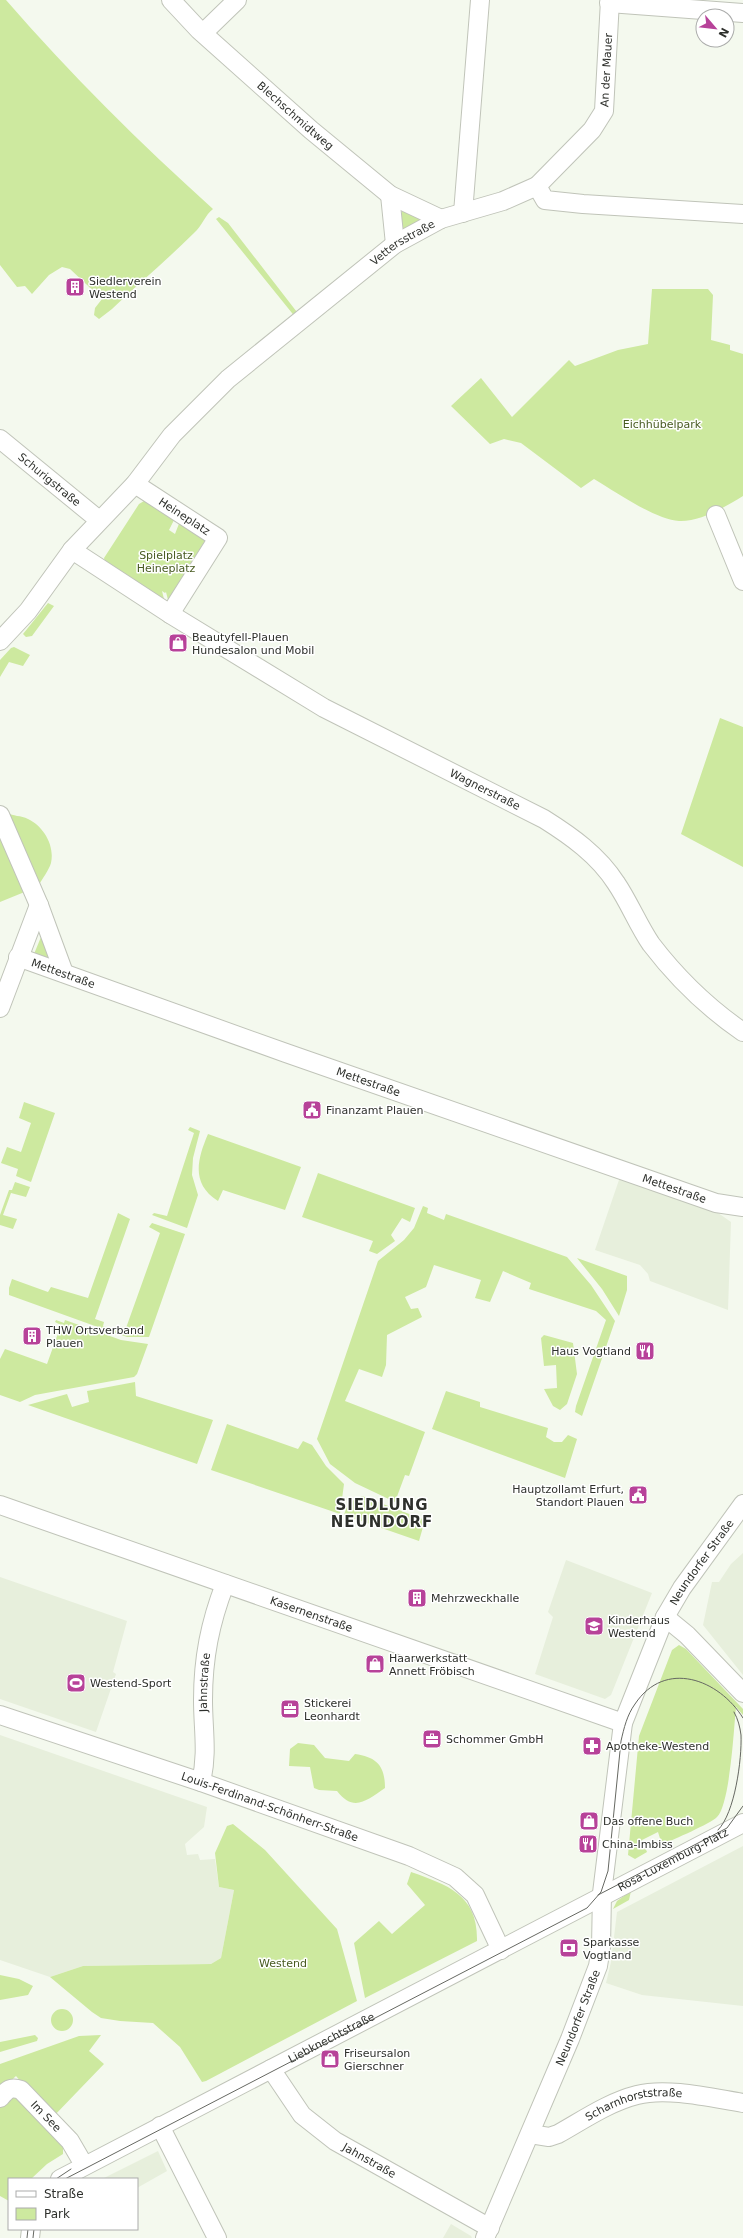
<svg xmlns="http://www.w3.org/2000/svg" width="743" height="2238" font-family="'DejaVu Sans',sans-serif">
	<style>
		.built { fill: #e7efdc }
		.green { fill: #cde99f }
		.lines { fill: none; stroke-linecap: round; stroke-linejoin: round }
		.minor-casing { stroke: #c0c4b9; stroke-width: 20 }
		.minor { stroke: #fff; stroke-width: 18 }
		.tram { stroke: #666862; stroke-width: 1 }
		.labels { text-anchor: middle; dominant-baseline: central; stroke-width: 3; stroke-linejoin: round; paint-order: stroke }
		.street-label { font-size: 11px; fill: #2e302c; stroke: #fff }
		.poi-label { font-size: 11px; fill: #2e302c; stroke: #fff; text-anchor: start }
		.park-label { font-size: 11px; fill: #485b21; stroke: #fff }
		.district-label { font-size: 15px; font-weight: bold; letter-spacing: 1px; fill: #2e302c; stroke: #fff }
	</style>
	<rect width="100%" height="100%" fill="#f4f9ee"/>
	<!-- built -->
	<path class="built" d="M620,1177l91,31 20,14 -3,88 -78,-29 -2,-7 -8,-9 -45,-15z
		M743,1553v122l-40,-50 9,-43h7l12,-18z
		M566,1560l86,33 -41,102 -6,4 -70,-25 18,-57 -5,-5z
		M0,1577l127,44 -14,51 3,2 -20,58 -96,-33z
		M0,1735l207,72 -3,20 -19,17 2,11 11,-1 2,6 15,-1 4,28 15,3 -13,68 -10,6 -128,2 -33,11 -50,-17z
		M743,1846v160l-101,-11 -36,-12 5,-21 6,-50z
		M158,2151l9,20 -30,17v-9h-35z
		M451,2224l20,12 1,2h-29z"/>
	<!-- green -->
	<path class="green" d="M0,0h6c64,74 134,143 207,209 -8,6 -11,17 -19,24 -26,26 -55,50 -82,76l-13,10 -5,-4 1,-7 7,-9 -32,-30 -8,-2 -13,8 -17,19 -7,-8 -8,1 -17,-22z
		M404,209l23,11 -24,9 -3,-14z
		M219,217l9,6 72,93 -4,2 -80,-99z
		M652,289h56l5,6 -2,45 19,5v5l13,4v142c-18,11 -43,26 -64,25 -23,-1 -65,-30 -85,-42l-13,9 -60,-45 -17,-4 -14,5 -39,-38 30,-28 31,39 57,-57 6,6 43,-16 30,-6z
		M144,501l29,14 1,5 -5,10 6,4 5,-13 28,15 -40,64 -2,-8 -1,1 -3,-2 2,8 -1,3 -58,-40 -1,-4 35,-54z
		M48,603l6,3 -22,30 -6,1 -3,-3z
		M14,647l16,8 -7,11 -14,-4 -9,15v-17l11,-12z
		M720,718l23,9v140l-62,-33z
		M7,812c6,5 14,3 21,7 15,7 27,26 23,44 -2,7 -9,16 -12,22z
		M0,830l27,61 -27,11z
		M41,937h2l10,23 -19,-6z
		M24,1102l31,11 -24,69 -15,-6 2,-7 -17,-6 6,-16 14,5 10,-29 -12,-5z
		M190,1127l10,4 -7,27 -1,17 6,20 -11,33 -35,-13 2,-2 13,3 27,-83 -6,-3z
		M208,1134l93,33 -16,43 -62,-20 -5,11c-27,-17 -21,-41 -10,-67z
		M318,1173l97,35 -5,14 -8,-4 -11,17 4,6 -18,13 -8,-3 4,-10 -71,-24z
		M15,1182l15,5 -4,10 -15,-4 -8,22 14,4 -4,10 -13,-4v-10l9,-25h3z
		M423,1206l5,2 -1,5 17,7 2,-6 121,43 24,28 24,36 -33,95 -7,-4 1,-6 30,-86 -10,-9 -67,-22 2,-6 -28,-12 -13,31 -15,-4 6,-18 -47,-15 -8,22 -21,10 6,12 7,-1 4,9 -35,18 -1,30 -4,12 -23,-8 -14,32 80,31 -16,44 -4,-1 -10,27 -40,-19 -25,-19 -13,-25 61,-178 26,-21 10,-12z
		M118,1213l12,6 -35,100 9,3 -1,4 3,1v3l-97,-35v-7l3,-9 36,13 3,-5 37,11z
		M152,1223l33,11 -36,103h-22l-17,-6 1,-2 5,1 1,-4 9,2 34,-95 -11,-6z
		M577,1258l50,18v14l-8,26 -17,-27z
		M56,1320l8,3 1,-3 56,20 27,4 -11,30 -3,3 -99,18 -15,7 -20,-7v-36l5,-10 42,15 14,-39 -6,-3z
		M544,1335l29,8 4,31 -10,30 -7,6 -7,-4 -9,-17 13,-1 -1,-23 -12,1 -3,-28z
		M135,1382l1,14 77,24 -16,44 -169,-59 39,-11 5,13 17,-5 -2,-11z
		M446,1391l34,11v5l68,21 -2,9 8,5h8l6,-7 9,4 -12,39 -133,-49z
		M227,1424l71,25 5,-8 9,4 14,21 18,18 -4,30 -129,-44z
		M362,1496l63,24 -6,21 -75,-26 4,-12z
		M679,1645l7,4 57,60v6l-7,-8c-2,20 -6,98 -19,110 -7,7 -43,22 -55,28l-4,-13 -16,8 5,12 -12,7 -7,-4 11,-119 33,-86z
		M298,1743l16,2 11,13 24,3 6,-7c22,3 30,12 30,34 -18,12 -31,25 -48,3l-18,-1 -5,-2 -4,-21 -21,-1 1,-17z
		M233,1824l32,26 72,79 20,72 -151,80 -4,1 -22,-35 -27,-24 -33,-2 -19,-3 -9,-6 -42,-35 33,-11 128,-2 10,-6 13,-68 -15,-3 -4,-34 12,-27z
		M411,1872c37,13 67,23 66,69l-112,57 -11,-55 25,-22 13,13 33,-29 -18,-21z
		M631,1891l-2,9 -16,9 4,-8z
		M0,1975l19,4 14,7 -5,9 -28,5z
		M51 2020a11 11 0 1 1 22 0a11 11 0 1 1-22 0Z
		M35,2035l3,3 -1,3 -37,11v-10z
		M101,2035l-12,16 15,13 -52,54 -36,-42 -16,15v-27l79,-28z
		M16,2094l47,51v9l-16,10 -16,15h-22v22l-9,-5v-95z"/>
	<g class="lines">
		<!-- minor casing -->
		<g class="minor-casing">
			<g id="minor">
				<path id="s1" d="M171,0l28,30 112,100 79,65 51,24"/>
				<path d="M609,3l134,10"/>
				<path d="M203,33l34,-33"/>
				<path id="s2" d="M537,186l55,-56 12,-19 6,-111"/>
				<path d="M390,195l5,49"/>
				<path d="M463,213l17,-213"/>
				<path id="s3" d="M0,439l99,81"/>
				<path id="s4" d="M135,484l83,54 -48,76"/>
				<path d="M716,515l27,66"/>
				<path id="s5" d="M72,550l98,64 154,94 220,111c27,17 54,36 72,64 13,19 22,42 35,61 26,34 57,64 92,88"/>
				<path id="s6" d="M0,641l28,-30 44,-61 63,-66 37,-49 56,-56 167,-135 46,-25 62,-18 34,-15 8,14 38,4 160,10"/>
				<path d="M0,815l39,90 25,68"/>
				<path id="s7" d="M18,957l268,96 430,150 27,4"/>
				<path d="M0,1008l39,-103"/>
				<path id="s8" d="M0,1505l623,218"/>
				<path d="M665,1617l22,18 56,58"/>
				<path id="s9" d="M0,1715l201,67 208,74 46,21 20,18 26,55"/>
				<path id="s10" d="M201,1782c7,-29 2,-52 2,-82 0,-42 7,-77 22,-116"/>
				<path id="s11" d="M271,2069l31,46 33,26 155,87"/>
				<path id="s12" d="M0,2098c7,-8 10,-12 21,-8l49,51 14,24"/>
				<path d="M160,2126l57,112"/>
				<path id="s13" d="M530,2134l19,3 9,-3c25,-14 51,-32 79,-39 30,-8 75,3 106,8"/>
				<path id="s14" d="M60,2179l683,-356"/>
				<path d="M30,2238l1,-9"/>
				<path id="s15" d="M485,2238l85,-199 28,-73 3,-19 1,-54 21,-170 42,-106 17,-29 61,-84"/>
			</g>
		</g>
		<!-- minor -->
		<use href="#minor" class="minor"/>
		<!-- tram -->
		<path class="tram" d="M718,1830c17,-17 24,-71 23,-95 -1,-8 -3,-16 -7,-23
			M598,1895l129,-67 16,-22
			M56,2179l15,-10
			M65,2179l522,-271 14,-16 7,-21 13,-130c3,-13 6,-26 14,-37 30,-45 84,-25 108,14
			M27,2238l1,-9
			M33,2238l1,-9"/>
	</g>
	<!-- icons -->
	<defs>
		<g id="building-square" transform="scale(1)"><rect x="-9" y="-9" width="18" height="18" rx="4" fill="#b74299" stroke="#fff"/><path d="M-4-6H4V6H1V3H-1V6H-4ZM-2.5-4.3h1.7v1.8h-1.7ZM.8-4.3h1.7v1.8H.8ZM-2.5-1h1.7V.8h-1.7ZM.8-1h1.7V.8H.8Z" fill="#fff"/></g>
		<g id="shop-square" transform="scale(1)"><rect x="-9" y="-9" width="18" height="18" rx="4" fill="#b74299" stroke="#fff"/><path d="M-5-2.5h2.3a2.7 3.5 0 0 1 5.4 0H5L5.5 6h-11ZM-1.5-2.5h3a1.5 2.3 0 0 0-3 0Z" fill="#fff"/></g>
		<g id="civic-square" transform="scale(1)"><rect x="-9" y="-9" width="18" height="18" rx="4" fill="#b74299" stroke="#fff"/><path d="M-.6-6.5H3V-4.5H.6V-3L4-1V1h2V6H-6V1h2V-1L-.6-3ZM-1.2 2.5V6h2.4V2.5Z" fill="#fff"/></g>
		<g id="restaurant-square" transform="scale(1)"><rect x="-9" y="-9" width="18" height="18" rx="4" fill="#b74299" stroke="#fff"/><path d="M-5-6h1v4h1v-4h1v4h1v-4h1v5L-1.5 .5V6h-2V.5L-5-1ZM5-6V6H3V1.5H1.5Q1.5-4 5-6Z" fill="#fff"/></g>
		<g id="school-square" transform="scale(1)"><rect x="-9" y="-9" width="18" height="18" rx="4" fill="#b74299" stroke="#fff"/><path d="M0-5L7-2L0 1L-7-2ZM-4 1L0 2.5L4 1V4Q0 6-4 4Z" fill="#fff"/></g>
		<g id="stadium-square" transform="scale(1)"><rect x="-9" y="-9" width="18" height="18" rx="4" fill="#b74299" stroke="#fff"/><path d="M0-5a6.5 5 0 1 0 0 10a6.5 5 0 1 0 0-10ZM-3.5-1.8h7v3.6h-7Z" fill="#fff"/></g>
		<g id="office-square" transform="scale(1)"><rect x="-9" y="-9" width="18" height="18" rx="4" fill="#b74299" stroke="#fff"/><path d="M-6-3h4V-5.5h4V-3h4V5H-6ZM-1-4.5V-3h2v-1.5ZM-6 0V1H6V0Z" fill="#fff"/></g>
		<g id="pharmacy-square" transform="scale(1)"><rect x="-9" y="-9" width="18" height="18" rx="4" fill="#b74299" stroke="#fff"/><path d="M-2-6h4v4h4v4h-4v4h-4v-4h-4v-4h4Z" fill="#fff"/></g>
		<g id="bank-square" transform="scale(1)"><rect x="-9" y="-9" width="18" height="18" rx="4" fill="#b74299" stroke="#fff"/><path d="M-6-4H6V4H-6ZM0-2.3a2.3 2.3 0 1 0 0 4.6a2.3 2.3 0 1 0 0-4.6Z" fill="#fff"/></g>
	</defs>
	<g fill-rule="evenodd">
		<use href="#building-square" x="75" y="287"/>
		<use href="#shop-square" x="178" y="643"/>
		<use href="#civic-square" x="312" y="1110"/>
		<use href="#building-square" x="32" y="1336"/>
		<use href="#restaurant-square" x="645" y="1351"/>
		<use href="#civic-square" x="638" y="1495"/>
		<use href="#building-square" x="417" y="1598"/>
		<use href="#school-square" x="594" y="1626"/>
		<use href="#shop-square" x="375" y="1664"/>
		<use href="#stadium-square" x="76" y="1683"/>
		<use href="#office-square" x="290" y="1709"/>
		<use href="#office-square" x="432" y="1739"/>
		<use href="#pharmacy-square" x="592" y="1746"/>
		<use href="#shop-square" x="589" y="1821"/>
		<use href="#restaurant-square" x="588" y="1844"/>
		<use href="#bank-square" x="569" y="1948"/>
		<use href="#shop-square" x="330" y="2059"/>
	</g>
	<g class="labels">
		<!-- street labels -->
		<g class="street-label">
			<text stroke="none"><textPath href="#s2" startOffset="142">An der Mauer</textPath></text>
			<text stroke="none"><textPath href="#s1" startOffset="170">Blechschmidtweg</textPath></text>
			<text stroke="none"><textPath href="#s6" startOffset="570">Vettersstraße</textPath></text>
			<text stroke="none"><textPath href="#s3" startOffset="64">Schurigstraße</textPath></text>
			<text stroke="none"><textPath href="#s4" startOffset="59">Heineplatz</textPath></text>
			<text stroke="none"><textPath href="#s5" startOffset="478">Wagnerstraße</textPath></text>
			<text stroke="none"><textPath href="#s7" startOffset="48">Mettestraße</textPath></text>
			<text stroke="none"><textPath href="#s7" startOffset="372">Mettestraße</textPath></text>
			<text stroke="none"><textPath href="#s7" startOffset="696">Mettestraße</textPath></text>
			<text stroke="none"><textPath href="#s15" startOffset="719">Neundorfer Straße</textPath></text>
			<text stroke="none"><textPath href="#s8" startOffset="330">Kasernenstraße</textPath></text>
			<text stroke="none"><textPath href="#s10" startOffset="100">Jahnstraße</textPath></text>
			<text stroke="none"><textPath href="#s9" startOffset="285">Louis-Ferdinand-Schönherr-Straße</textPath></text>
			<text stroke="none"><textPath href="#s14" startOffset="691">Rosa-Luxemburg-Platz</textPath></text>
			<text stroke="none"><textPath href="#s15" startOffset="239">Neundorfer Straße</textPath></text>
			<text stroke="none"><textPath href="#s14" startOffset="306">Liebknechtstraße</textPath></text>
			<text stroke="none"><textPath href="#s13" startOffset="112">Scharnhorststraße</textPath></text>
			<text stroke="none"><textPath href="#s12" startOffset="61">Im See</textPath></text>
			<text stroke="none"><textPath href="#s11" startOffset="137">Jahnstraße</textPath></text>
		</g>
		<!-- poi labels -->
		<g class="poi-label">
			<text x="89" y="281">Siedlerverein<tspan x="89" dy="13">Westend</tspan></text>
			<text x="192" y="637">Beautyfell-Plauen<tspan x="192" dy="13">Hundesalon und Mobil</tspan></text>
			<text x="326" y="1110">Finanzamt Plauen</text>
			<text x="46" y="1330">THW Ortsverband<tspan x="46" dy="13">Plauen</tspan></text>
			<text x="631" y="1351" text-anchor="end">Haus Vogtland</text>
			<text x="624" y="1489" text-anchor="end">Hauptzollamt Erfurt,<tspan x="624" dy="13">Standort Plauen</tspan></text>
			<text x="431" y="1598">Mehrzweckhalle</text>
			<text x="608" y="1620">Kinderhaus<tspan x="608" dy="13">Westend</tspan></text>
			<text x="389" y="1658">Haarwerkstatt<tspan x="389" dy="13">Annett Fröbisch</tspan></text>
			<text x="90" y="1683">Westend-Sport</text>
			<text x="304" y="1703">Stickerei<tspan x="304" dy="13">Leonhardt</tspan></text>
			<text x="446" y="1739">Schommer GmbH</text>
			<text x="606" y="1746">Apotheke-Westend</text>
			<text x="603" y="1821">Das offene Buch</text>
			<text x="602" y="1844">China-Imbiss</text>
			<text x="583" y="1942">Sparkasse<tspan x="583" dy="13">Vogtland</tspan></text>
			<text x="344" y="2053">Friseursalon<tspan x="344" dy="13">Gierschner</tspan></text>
		</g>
		<!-- park labels -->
		<g class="park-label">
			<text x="662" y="424">Eichhübelpark</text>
			<text x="166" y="555">Spielplatz<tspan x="166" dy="13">Heineplatz</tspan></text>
			<text x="283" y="1963">Westend</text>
		</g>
		<!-- district labels -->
		<g class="district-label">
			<text x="382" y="1505">SIEDLUNG<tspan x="382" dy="17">NEUNDORF</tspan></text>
		</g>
	</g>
	<!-- legend -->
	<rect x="8" y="2178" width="130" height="52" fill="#ffffff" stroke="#abacab"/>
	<rect x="16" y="2191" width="20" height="6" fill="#ffffff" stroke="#abacab"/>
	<text x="44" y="2198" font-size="12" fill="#2e302c">Straße</text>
	<rect x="16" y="2208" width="20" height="12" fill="#cde99f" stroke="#abacab"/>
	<text x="44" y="2218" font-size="12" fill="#2e302c">Park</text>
	<!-- north arrow -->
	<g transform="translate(715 28) rotate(118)"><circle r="19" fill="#ffffff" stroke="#abacab"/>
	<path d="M0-3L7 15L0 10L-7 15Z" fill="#b74299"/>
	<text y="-6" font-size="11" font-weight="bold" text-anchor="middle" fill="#2e302c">N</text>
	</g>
</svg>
